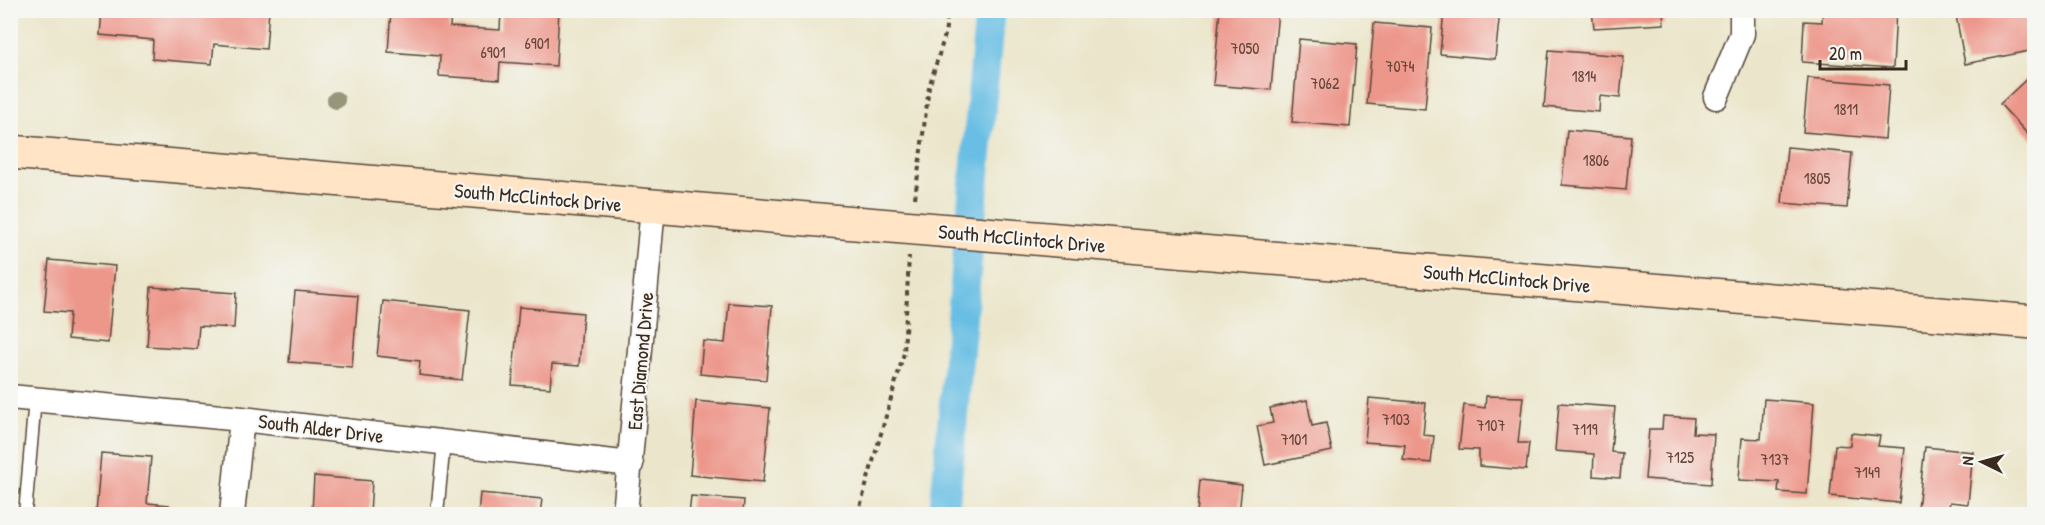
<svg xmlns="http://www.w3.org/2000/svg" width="2045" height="525" font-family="'Patrick Hand',sans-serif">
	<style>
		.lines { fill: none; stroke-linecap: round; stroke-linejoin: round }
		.canal { stroke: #67bee4; stroke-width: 30 }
		.building { fill: #ed968a }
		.lane-casing { stroke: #554638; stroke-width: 15 }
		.street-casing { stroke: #554638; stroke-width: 27 }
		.secondary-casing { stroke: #554638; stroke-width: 36 }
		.path { stroke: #554638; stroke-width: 4; stroke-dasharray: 4.5 4.5; stroke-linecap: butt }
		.lane { stroke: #fff; stroke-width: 12 }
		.street { stroke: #fff; stroke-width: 24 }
		.secondary { stroke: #ffe4c6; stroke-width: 33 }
		.tree { fill: #98967a }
		.labels { text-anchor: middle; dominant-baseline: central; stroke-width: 4.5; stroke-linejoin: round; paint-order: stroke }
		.number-label { font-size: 16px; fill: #684539 }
		.street-label { font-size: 20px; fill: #3b2a1e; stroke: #f6f6f2 }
	</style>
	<rect width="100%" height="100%" fill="#f6f6f2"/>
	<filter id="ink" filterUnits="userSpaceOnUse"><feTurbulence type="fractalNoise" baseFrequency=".0167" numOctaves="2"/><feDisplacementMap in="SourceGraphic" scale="12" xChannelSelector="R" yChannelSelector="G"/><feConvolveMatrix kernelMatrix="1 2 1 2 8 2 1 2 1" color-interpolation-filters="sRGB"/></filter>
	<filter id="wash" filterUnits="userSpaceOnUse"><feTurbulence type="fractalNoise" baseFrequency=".008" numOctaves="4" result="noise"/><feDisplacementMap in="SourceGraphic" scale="24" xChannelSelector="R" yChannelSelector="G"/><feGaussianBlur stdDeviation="1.35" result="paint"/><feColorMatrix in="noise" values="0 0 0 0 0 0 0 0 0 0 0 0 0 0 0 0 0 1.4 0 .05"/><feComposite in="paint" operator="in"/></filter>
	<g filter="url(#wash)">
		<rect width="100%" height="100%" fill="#ebe6cb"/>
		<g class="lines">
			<!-- canal -->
			<path class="canal" d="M944,514l46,-504"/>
		</g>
		<g id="blocks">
			<!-- building -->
			<path class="building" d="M102,10h85l23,3v-3h59l-3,39 -52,-5 -2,20 -60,-5 1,-19 -53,-5z
				M391,10h60l-1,17 50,3 1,-20h58l-3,56 -56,-4 -1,18 -60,-4 1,-20 -52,-4z
				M1220,10h58l-7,80 -58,-5z
				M1444,10h56l-5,49 -55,-5z
				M1592,10h71l1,14 -70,4z
				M1823,10h73l-3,58 -91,-6 2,-41 18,1z
				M1955,10h79v40l-69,14z
				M1374,23l58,5 -7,81 -58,-5z
				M1299,39l58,5 -7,83 -58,-5z
				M1549,50l75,6 -4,42 -20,-2 -1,16 -55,-5z
				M2034,72v69l-34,-37z
				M1808,78l81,7 -4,54 -82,-7z
				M1567,130l64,6 -5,54 -64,-5z
				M1787,147l65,6 -5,55 -65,-5z
				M49,260l66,6 -7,77 -40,-4 2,-26 -26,-2z
				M151,287l85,6 -2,35 -35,-2 -2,23 -50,-3z
				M295,291l63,5 -6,71 -63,-5z
				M383,301l87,9 -8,70 -43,-5 1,-14 -43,-5z
				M729,303l43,3 -6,74 -66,-6 3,-33 22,2z
				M519,307l64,6 -4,53 -27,-2 -2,24 -38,-3z
				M1486,396l37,1 -5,46h11l-3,27 -47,-4v-16l-20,-1 5,-44 21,3z
				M1369,398l57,5 -3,32 11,1 -3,27 -28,-3 2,-15 -40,-3z
				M1764,399l50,4 -7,91 -29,-2 1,-10 -40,-2 3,-42 19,1z
				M1307,400l5,26 14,-3 6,28 -67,14 -8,-39 16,-3 -3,-15z
				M696,401l74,7 -7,74 -73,-7z
				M1559,403l56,4 -4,45 11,1 -2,25 -27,-2 1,-22 -39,-3z
				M1663,416l31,2 -1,15 21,1 -3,50 -66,-5 4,-50h13z
				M1851,433l29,3 -2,10 27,2 -6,55 -69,-7 5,-51 15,1z
				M1925,447l48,5 -5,52 -18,-2 -2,10 -30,-3z
				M101,453l50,4 -4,46 22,2 -1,9h-72z
				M314,476l58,5 -2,33h-72v-3l14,1z
				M1200,480l42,5 -3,29h-42z
				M480,493l62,6 -2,15h-62z
				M691,496l53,4 -1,14h-54z"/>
		</g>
	</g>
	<g filter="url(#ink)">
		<use href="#blocks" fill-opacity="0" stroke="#554638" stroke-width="1.5"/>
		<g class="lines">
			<!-- lane casing -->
			<g class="lane-casing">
				<path id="lane" d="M25,514l10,-115
					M437,514l7,-72"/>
			</g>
			<!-- street casing -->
			<g class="street-casing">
				<path id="street" d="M1716,97l26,-63v-24
					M10,397l232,22 389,45
					M232,514l10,-95
					M625,514l28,-307"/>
			</g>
			<!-- secondary casing -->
			<g class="secondary-casing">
				<path id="secondary" d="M10,152l2024,170"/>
			</g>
			<!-- path -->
			<path class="path" d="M915,198l14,-111 16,-52 3,-25
				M858,514l46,-161 5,-97"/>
			<!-- lane -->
			<use href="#lane" class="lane"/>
			<!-- street -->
			<use href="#street" class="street"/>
			<!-- secondary -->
			<use href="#secondary" class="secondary"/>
		</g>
		<!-- trees -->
		<circle class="tree" cx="336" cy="100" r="9"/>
	</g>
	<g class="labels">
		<!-- number labels -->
		<g class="number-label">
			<text x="537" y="43">6901</text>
			<text x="1245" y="48">7050</text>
			<text x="493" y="52">6901</text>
			<text x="1400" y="66">7074</text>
			<text x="1584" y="76">1814</text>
			<text x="1325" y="83">7062</text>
			<text x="1846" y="109">1811</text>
			<text x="1596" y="160">1806</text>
			<text x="1817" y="178">1805</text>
			<text x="1396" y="419">7103</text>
			<text x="1491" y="425">7107</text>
			<text x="1585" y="429">7119</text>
			<text x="1294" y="439">7101</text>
			<text x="1680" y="457">7125</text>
			<text x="1775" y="459">7137</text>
			<text x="1867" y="472">7149</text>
		</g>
		<!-- street labels -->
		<g class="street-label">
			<text transform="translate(538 197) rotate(5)">South McClintock Drive</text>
			<text transform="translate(1022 238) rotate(5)">South McClintock Drive</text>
			<text transform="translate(1507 278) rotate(5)">South McClintock Drive</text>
			<text transform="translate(640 361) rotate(-85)">East Diamond Drive</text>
			<text transform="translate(321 428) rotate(7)">South Alder Drive</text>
		</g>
	</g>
	<!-- margin -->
	<rect width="2045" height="525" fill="none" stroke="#f6f6f2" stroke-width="36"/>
	<!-- north arrow -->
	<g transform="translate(1982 462) rotate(275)" stroke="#f6f6f2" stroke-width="4.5" paint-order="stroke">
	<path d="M0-4.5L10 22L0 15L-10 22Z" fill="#3b2a1e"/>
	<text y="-9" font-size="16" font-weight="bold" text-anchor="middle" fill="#3b2a1e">N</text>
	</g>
	<!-- scale -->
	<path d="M1820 60v9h86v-9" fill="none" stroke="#3b2a1e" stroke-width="3"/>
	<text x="1829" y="60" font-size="18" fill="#3b2a1e" stroke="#f6f6f2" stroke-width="4.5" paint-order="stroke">20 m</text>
</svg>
